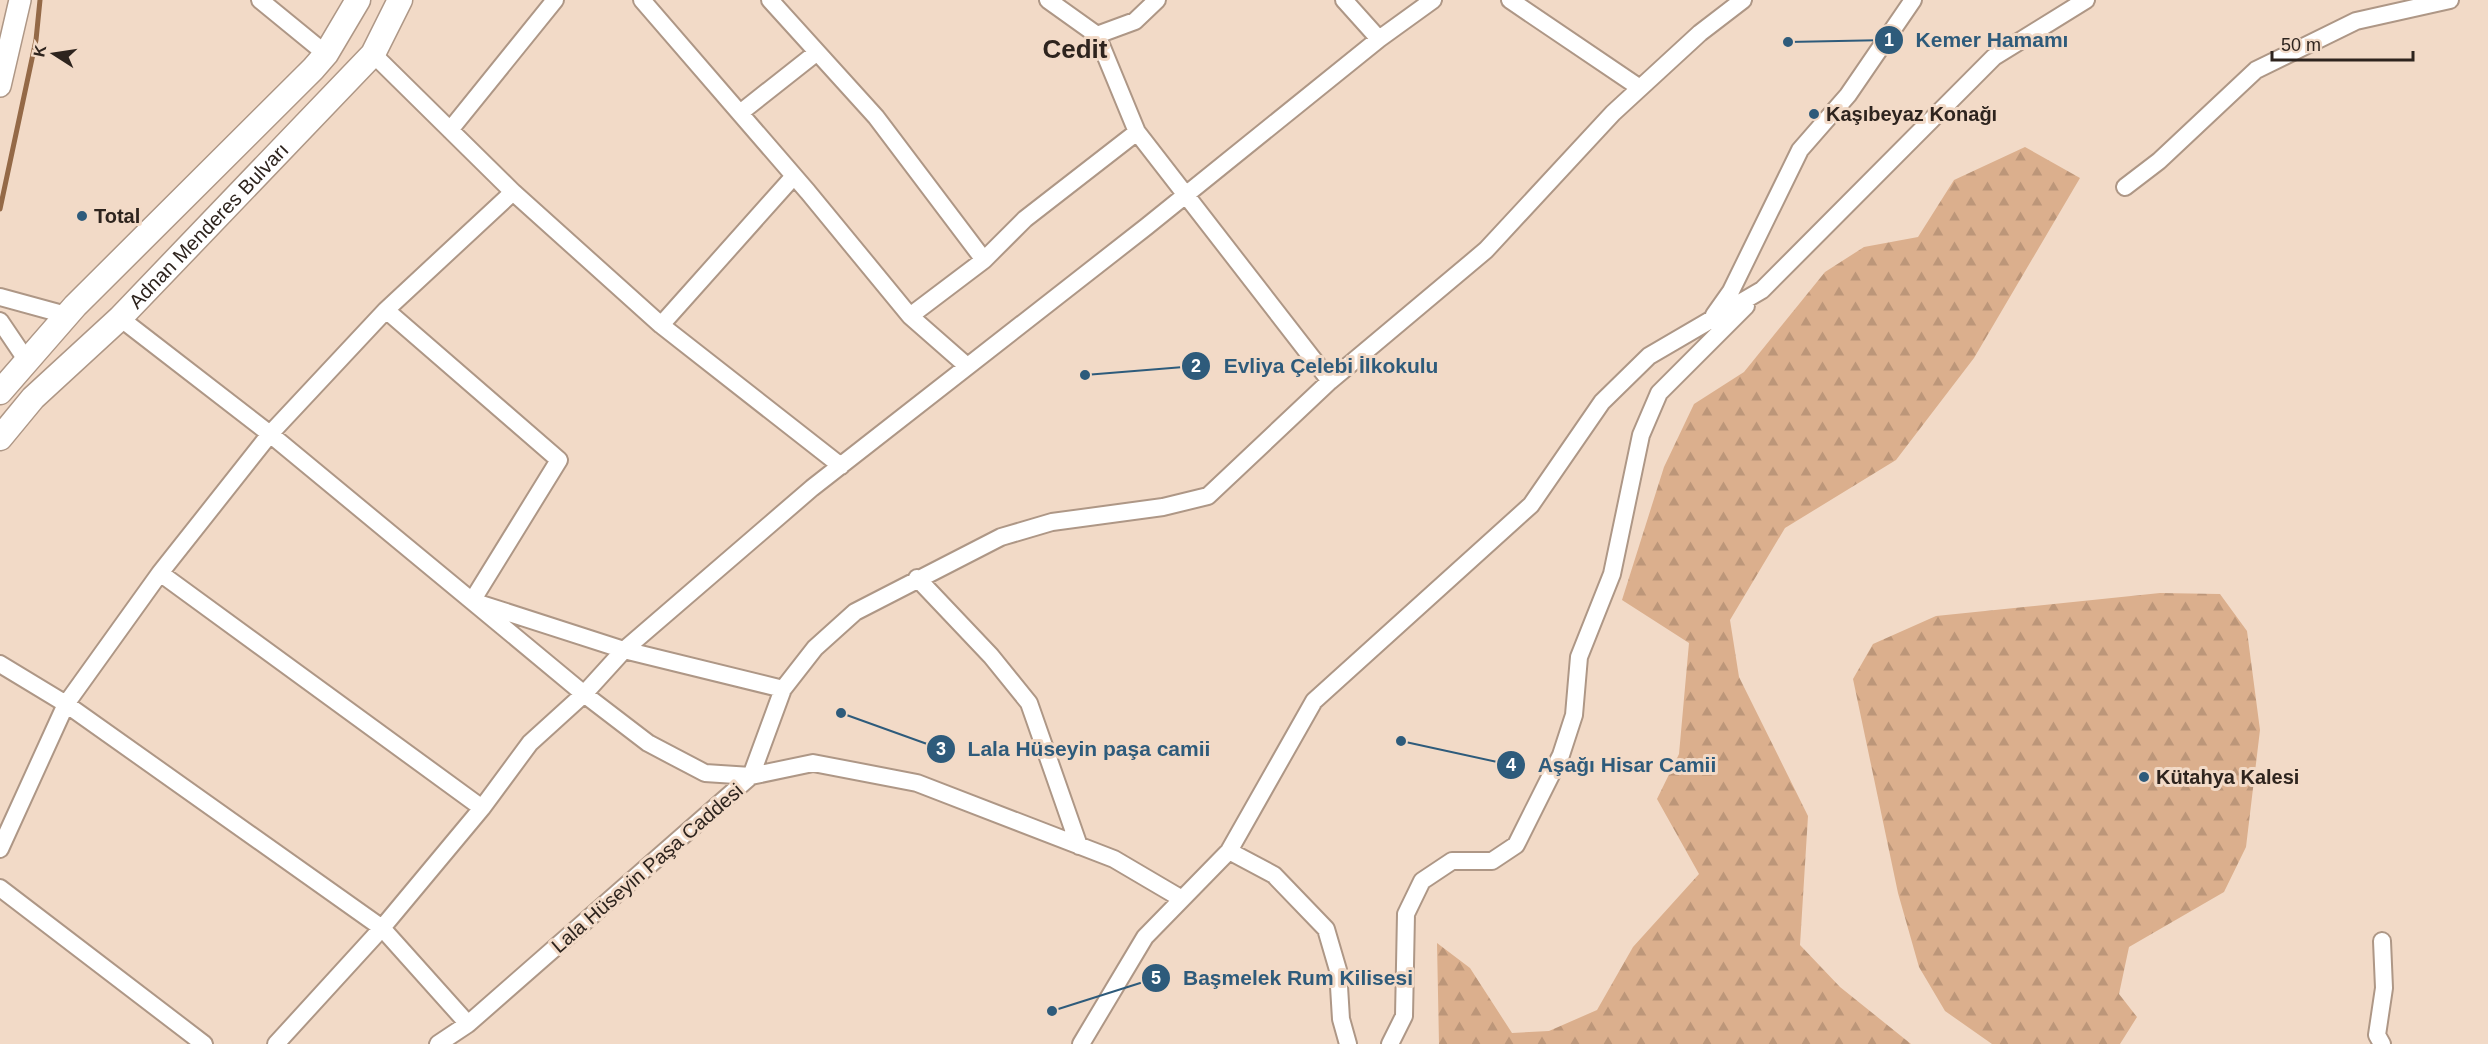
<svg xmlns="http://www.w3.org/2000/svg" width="2488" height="1044" font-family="Helvetica,sans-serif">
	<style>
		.forest { fill: url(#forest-firs) }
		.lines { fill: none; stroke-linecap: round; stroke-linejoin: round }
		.stream { stroke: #946947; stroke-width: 5 }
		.minor-casing { stroke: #ae9786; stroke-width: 20 }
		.tertiary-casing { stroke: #ae9786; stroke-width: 24 }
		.secondary-casing { stroke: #ae9786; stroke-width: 27 }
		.minor { stroke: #fff; stroke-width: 16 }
		.tertiary { stroke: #fff; stroke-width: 21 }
		.secondary { stroke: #fff; stroke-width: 24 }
		.poi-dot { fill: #2e5b7b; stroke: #f2dac7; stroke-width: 2 }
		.labels { text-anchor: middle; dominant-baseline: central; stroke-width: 6; stroke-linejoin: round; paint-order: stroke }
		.poi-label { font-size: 20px; font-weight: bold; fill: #2e241e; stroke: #f2dac7; text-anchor: start }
		.street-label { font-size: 20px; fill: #2e241e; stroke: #f2dac7 }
		.district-label { font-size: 26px; font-weight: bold; fill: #2e241e; stroke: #f2dac7 }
		.leader { fill: none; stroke: #2e5b7b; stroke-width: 2 }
		.callout-dot { fill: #2e5b7b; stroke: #f2dac7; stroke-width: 2 }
		.mark-label { font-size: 18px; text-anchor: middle; font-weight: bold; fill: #fff }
		.callout-label { font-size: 21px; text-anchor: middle; font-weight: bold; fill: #2e5b7b; stroke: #f2dac7; stroke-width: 6; stroke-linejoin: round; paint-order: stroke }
	</style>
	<defs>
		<pattern id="forest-firs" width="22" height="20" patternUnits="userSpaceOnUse" patternTransform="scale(1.5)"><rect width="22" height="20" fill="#dbaf8d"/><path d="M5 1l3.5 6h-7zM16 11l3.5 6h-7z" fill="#bc9679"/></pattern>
	</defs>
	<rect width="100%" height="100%" fill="#f2dac7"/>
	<!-- forest -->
	<path class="forest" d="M2025,147l55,31 -106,180 -78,102 -111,68 -55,92 9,57 69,139 -8,129 40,42 71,57h-472l-2,-101 33,25 42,65 37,-2 48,-21 36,-63 66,-73 -42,-75 22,-45 10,-111 -67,-43 42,-133 30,-63 50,-32 81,-100 39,-25 54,-10 36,-57z
		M2160,593l60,1 27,37 13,99 -14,117 -22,45 -95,55 -10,47 18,23 -17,27h-128l-47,-33 -26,-44 -21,-74 -45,-214 20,-35 63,-28z"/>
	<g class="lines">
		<!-- stream -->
		<path class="stream" d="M0,209l36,-169 4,-40"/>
		<!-- minor casing -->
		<g class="minor-casing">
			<path id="minor" d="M260,0l66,54
				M642,0l166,192 102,124 57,50
				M770,0l106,117 108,143
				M1048,0l49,35 40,97 193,249
				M1344,0l35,39
				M1510,0l130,88
				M1097,35l38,-14 22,-21
				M373,54l140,138 148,133 180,141
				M740,113l76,-60
				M450,130l105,-130
				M2125,187l34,-26 97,-91 100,-49 94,-21
				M0,297l66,18
				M386,310l173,150 -87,141 112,93 64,49 57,30 46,3 32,-87 32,-41 40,-36 146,-75 51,-15 111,-15 45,-11 122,-115 156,-131 127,-137 87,-80 43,-33
				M1714,315l17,-24 69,-141 48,-55 65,-95
				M910,316l74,-56 41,-41 112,-87
				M120,318l150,116 202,167 152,49 159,39
				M0,321l27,40 -7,7
				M661,325l133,-149
				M160,573l322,235
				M917,578l74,78 38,47 50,143
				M0,664l66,40 316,224 86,96
				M0,849l66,-145 94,-131 110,-139 116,-124 127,-118
				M1229,851l45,24 52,54 12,41 3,49 7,25
				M0,888l204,156
				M276,1044l106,-116 100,-120 48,-65 54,-49 40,-44 188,-162 334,-261 233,-188 54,-39
				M438,1044l30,-20 283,-248 62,-13 104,20 197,76 68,40
				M1081,1044l64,-107 84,-86 85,-150 217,-196 71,-103 47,-46 113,-66 232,-233 92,-57
				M1390,1044l14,-28 2,-102 16,-33 30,-20h40l24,-16 45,-90 13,-40 5,-58 33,-83 29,-139 18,-42 87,-87
				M2382,1044l-5,-9 7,-47 -2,-47"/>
		</g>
		<!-- tertiary casing -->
		<g class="tertiary-casing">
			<path id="tertiary" d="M0,86l20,-86"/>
		</g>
		<!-- secondary casing -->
		<g class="secondary-casing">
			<g id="secondary">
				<path d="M0,392l75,-86 238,-237 13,-15 32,-54"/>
				<path id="s1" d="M0,438l33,-40 87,-80 253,-264 27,-54"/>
			</g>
		</g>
		<!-- minor -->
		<use href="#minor" class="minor"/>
		<!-- tertiary -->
		<use href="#tertiary" class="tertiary"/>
		<!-- secondary -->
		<use href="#secondary" class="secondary"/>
	</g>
	<!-- markers -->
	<g class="poi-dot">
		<circle cx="1814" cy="114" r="6"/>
		<circle cx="82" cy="216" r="6"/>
		<circle cx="2144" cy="777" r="6"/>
	</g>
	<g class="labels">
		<!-- poi labels -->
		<g class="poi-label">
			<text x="1826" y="114">Kaşıbeyaz Konağı</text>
			<text x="94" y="216">Total</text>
			<text x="2156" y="777">Kütahya Kalesi</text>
		</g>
		<!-- street labels -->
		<g class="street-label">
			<text stroke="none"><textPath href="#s1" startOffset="298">Adnan Menderes Bulvarı</textPath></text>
			<text transform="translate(647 868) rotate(-41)">Lala Hüseyin Paşa Caddesi</text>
		</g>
		<!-- district labels -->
		<g class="district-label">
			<text x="1075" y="49">Cedit</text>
		</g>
	</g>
	<!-- callouts -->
	<path class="leader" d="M1788 42L1889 40M1085 375L1196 366M841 713L941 749M1401 741L1511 765M1052 1011L1156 978"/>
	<g class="callout-dot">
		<circle cx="1788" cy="42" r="6"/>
		<circle cx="1085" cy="375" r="6"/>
		<circle cx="841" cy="713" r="6"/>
		<circle cx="1401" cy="741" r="6"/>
		<circle cx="1052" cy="1011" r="6"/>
		<circle cx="1889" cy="40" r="15"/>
		<circle cx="1196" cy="366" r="15"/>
		<circle cx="941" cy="749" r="15"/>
		<circle cx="1511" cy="765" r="15"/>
		<circle cx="1156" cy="978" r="15"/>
	</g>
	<g class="mark-label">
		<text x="1889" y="46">1</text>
		<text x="1196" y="372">2</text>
		<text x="941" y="755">3</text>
		<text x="1511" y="771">4</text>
		<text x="1156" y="984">5</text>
	</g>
	<g class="callout-label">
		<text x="1992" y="47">Kemer Hamamı</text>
		<text x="1331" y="373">Evliya Çelebi İlkokulu</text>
		<text x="1089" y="756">Lala Hüseyin paşa camii</text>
		<text x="1627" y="772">Aşağı Hisar Camii</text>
		<text x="1298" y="985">Başmelek Rum Kilisesi</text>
	</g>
	<!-- north arrow -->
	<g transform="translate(54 54) rotate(282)" stroke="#f2dac7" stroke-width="4.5" paint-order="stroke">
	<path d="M0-4.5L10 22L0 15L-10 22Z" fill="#2e241e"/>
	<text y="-9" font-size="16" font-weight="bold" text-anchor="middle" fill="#2e241e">K</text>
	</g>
	<!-- scale -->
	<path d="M2272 51v9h141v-9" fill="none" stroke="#2e241e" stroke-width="3"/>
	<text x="2281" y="51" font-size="18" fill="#2e241e" stroke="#f2dac7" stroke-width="4.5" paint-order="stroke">50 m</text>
</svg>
